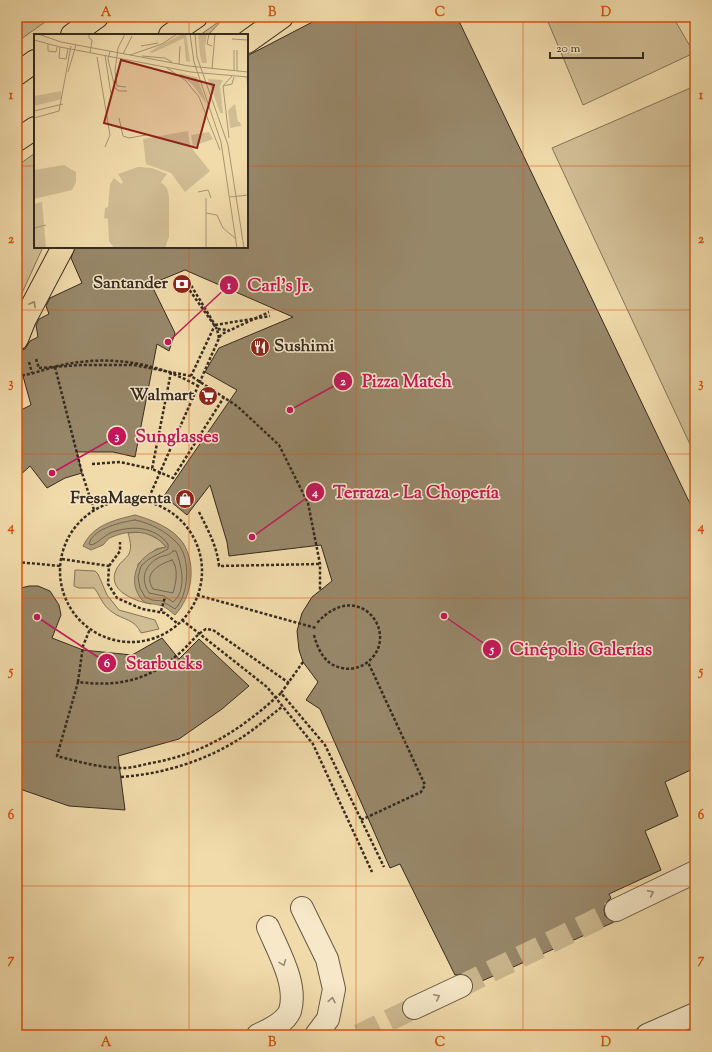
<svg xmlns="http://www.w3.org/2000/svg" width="712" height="1052" font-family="'Sorts Mill Goudy',serif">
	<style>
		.green { fill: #d1bd94; stroke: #84745a }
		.water { fill: #b19f7c; stroke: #807158 }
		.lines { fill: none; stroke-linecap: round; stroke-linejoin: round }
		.shore { stroke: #74654e; stroke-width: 1 }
		.building { fill: #978769; stroke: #362b21 }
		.minor-tunnel { stroke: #ccb88f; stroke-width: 22; stroke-dasharray: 22 11; stroke-linecap: butt }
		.minor-casing { stroke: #655744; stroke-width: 24 }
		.major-casing { stroke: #362b21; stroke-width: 24 }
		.path { stroke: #362b21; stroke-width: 2.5; stroke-dasharray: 3 2; stroke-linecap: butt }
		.minor { stroke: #f6e8c8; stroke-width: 22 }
		.major { stroke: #f1dbab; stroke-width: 22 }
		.path-bridge { stroke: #362b21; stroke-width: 2.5; stroke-dasharray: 3 2; stroke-linecap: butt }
		.oneway { stroke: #948366 }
		.oneway2 { stroke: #968a74 }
		.grid { fill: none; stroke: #d6540e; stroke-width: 1; stroke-opacity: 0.55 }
		.labels { text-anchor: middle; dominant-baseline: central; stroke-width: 3; stroke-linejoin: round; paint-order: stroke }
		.poi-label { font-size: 17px; font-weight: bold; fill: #362b21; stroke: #f6e8c8; text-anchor: end }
		.inset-road { fill: none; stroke: #a69574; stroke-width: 1 }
		.view { fill: #8f2418; fill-opacity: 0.15; stroke: #8f2418; stroke-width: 2 }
		.inset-edge { fill: none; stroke: #362b21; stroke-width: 2 }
		.leader { fill: none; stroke: #c2185b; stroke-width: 1.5 }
		.callout-dot { fill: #c2185b; stroke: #f6e8c8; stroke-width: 1.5 }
		.mark-label { font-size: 12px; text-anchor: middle; font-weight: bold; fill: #fff }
		.callout-label { font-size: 18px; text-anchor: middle; font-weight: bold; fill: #c2185b; stroke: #f6e8c8; stroke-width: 3; stroke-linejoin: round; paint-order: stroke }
		.neatline { fill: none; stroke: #d6540e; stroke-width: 1.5 }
		.grid-label { font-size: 13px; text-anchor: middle; font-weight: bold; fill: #d6540e }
	</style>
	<rect width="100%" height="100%" fill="#f1dbab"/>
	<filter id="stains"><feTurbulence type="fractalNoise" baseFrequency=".005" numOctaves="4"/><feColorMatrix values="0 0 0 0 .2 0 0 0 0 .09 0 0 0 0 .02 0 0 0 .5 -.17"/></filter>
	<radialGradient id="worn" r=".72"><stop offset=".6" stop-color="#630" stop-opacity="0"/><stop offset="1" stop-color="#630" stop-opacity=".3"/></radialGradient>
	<!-- green -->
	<path class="green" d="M17,17h35l-35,25z
		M546,17h127l21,36 -111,52z
		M224,18l-16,17h-8z
		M695,86v369l-143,-307z
		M35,153v94h8l-26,57v-138z
		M144,532l16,8 6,7 -10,2 -18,15c-2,18 -6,31 13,40 -17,-3 -46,-14 -34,-36 3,-6 9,-9 12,-14 3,-7 1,-14 -1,-21z
		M75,570l20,1 3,3 9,21 12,15 36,10 4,9 -18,4c-6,-14 -18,-13 -29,-21 -11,-8 -11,-16 -18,-24h-15l-5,-2z"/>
	<!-- water -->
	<path class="water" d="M135,515c17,5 38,13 48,28 14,22 9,54 -8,72 -4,-3 -10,-9 -16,-10 -6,-2 -12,0 -17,-5 -3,-3 -6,-10 -7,-14 -3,-21 11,-35 31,-39 -13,-17 -36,-18 -54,-10 -4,1 -6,5 -9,8 -4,2 -8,3 -12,5l-8,-4c10,-21 31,-26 52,-31z"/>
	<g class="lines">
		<!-- shore -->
		<path class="shore" d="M135,520c16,3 32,12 43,24 13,15 11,51 -3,65l-13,-8 -10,-1 -7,-3 -5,-9 -2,-11 3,-11 8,-7 19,-10v-5c-14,-18 -37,-19 -58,-11 -6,3 -11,9 -18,12l-3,-1c4,-16 33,-22 46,-24z
			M173,551h3c6,15 11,40 -3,51l-9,-6 -15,-3c-9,-14 -5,-28 11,-36 5,-2 9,-1 13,-6z
			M172,560c7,8 4,23 1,33l-20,-4c-10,-16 5,-24 19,-29z"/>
	</g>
	<!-- building -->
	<path class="building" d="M322,17h135l238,497v254l-30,14 13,34 -33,15 16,39 -52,24 2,4 -5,5 -2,6 1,7 9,6 -141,63 -5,-9 -6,-2 -7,1 -55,-111 -10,4 -70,-159 -14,-9 12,-18 -15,-20 -4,-12 -2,-19 5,-18 10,-16 20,-16 -11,-36 -92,11 -2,-14 -17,-57 -23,30 -23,-19 73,-106 -32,-18 14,-24 74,-31 -108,-47 -34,14 24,49 -6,18 -12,-7 -22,113 -22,-5h-36l5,21 -17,5 -18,10 -17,-22 -13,12v-66l14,-7 -13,-47 2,-7 5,-2 5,-8 8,-4 -2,-12 3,-6 10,-5 -3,-8 4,-8 32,-15 -11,-25 4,-11h172v-191z
		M29,586h9l12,5 9,14 2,10 -9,23 31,12 49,5 30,-17 17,21 20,-20 50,47 -27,23 -43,30 -61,17 7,54 -56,-4 -52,-18v-199z"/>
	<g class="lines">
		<!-- minor-tunnel -->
		<path class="minor-tunnel" d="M461,986l155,-76
			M359,1035l55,-27"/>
		<!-- minor casing -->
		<g class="minor-casing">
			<path id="minor" d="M302,908l25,51 7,30 -6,30 -12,16
				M616,910l79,-38
				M414,1008l47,-22
				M258,1035c11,-5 27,-12 32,-24 8,-27 -12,-60 -22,-84
				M647,1035l48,-21"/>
		</g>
		<!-- major casing -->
		<g class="major-casing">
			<path id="major" d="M72,35l25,-18
				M170,35l26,-18
				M247,42l35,-25
				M17,74l18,-13
				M17,140l18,-12
				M17,339l8,-20 38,-72"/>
		</g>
		<!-- path -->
		<path class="path" d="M181,278l36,51
			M219,338l-2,-9 12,1
			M36,359l3,9
			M29,362l3,11
			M55,367l27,106 12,37
			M17,376c15,-1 30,-8 45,-11 47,-10 94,-3 136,21
			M92,464l28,-2 32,7
			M60 571a71 71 0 1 1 142 0a71 71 0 1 1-142 0Z
			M147,502l73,-166 4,-3 45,-21
			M199,512c9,18 18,34 20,54l101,-2
			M62,559l47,7 -1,18 9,14 25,11 23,4 13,11
			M17,562l44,4
			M109,566l11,-15v-9
			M197,595l119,33
			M161,611l4,-14
			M182,620l85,67 46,57 59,128
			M314,635c4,15 11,30 28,33 8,2 16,0 23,-4 39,-26 -5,-89 -48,-41
			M303,662l-22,31 44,52 59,122
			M78,682l5,-36 7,-17
			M121,777c42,-3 84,-16 120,-39 14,-9 28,-21 42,-32
			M361,820l60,-28 4,-7 -57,-123"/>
		<!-- minor -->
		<use href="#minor" class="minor"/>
		<!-- major -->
		<use href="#major" class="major"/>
		<!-- path-bridge -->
		<path class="path-bridge" d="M186,277l29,48 -24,51
			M215,325l55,-9
			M39,368l42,-3h53l57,11 46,30 42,39 29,58 12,61v26
			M171,372l-19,97 21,9 51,-81
			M281,693c-39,36 -77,61 -130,70 -9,2 -19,5 -27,5 -23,0 -45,-6 -67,-12l21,-74c38,5 69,-1 98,-26 11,-8 18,-20 30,-27l7,1 76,53"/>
	</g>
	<!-- one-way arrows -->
	<defs><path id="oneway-chevron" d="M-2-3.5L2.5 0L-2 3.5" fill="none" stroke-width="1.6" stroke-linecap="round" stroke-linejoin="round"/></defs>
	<use class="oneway" href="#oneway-chevron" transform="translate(33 304) rotate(-62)"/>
	<g class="oneway2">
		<use href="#oneway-chevron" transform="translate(651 893) rotate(-25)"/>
		<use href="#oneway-chevron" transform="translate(283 963) rotate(69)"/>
		<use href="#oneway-chevron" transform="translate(437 997) rotate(-26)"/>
		<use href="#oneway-chevron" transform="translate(332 1000) rotate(-79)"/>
	</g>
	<!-- grid -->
	<path class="grid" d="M189,17v18M356,17v1018M523,17v1018M17,166h18M247,166h448M189,247v788M17,310h678M17,454h678M17,598h678M17,742h678M17,886h678"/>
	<!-- icons -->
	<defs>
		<g id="bank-disc" transform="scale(1)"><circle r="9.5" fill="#8f2418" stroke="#f6e8c8"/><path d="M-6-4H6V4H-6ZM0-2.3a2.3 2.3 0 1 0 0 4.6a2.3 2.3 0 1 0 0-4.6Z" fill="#fff"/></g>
		<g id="restaurant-disc" transform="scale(1)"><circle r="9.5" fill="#8f2418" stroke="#f6e8c8"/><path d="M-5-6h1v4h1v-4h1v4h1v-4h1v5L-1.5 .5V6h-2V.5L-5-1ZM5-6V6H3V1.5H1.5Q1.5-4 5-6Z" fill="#fff"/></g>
		<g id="supermarket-disc" transform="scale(1)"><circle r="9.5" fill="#8f2418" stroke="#f6e8c8"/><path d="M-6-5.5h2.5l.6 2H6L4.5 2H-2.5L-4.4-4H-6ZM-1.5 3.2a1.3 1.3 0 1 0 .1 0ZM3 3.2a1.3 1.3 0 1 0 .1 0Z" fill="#fff"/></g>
		<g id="shop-disc" transform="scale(1)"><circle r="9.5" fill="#8f2418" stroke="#f6e8c8"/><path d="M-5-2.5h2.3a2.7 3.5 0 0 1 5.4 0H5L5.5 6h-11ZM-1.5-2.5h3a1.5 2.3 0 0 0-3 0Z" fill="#fff"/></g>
	</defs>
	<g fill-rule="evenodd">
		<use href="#bank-disc" x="182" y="284"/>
		<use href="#restaurant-disc" x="260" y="347"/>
		<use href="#supermarket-disc" x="208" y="396"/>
		<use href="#shop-disc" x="185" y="499"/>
	</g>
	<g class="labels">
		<!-- poi labels -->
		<g class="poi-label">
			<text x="168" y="284">Santander</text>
			<text x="274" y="347" text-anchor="start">Sushimi</text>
			<text x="194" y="396">Walmart</text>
			<text x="171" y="499">FresaMagenta</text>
		</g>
	</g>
	<!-- overview -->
	<g transform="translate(34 34)">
		<rect width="214" height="214" fill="#f1dbab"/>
		<path d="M148,0h4l4,28 -4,-1 -2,-23 -32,15 -3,-1zM164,0h9l-2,13 2,16h-5l-2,-8zM144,39l19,4 10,28 -14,-20zM174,45l15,1 -3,6 3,27h-3zM27,57l1,8 -28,7 1,-10zM201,70l3,18h2l1,4 -11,2 -2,-18zM154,97l2,15 20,25 -25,21 -14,-19 -25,-9 -3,-25zM175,98l4,7 -20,7 -2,-11zM30,131l12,7v10l-4,8 -38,9v-29zM104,133l14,1 15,6 -6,8 6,6 2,9v40l-4,11h-51l-5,-7 -1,-22 -4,-1 1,-10 3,-1 2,-23 4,-6 7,6 2,-2 -5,-8zM8,168l4,46h-12v-44z" fill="#d1bd94"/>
		<path class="inset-road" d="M4,0l23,8 128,24 59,6M55,0v4l3,2 -2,13M91,0l-7,14 -3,23 2,15 9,1M156,0l4,28 27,80 16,106M161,0l2,23 31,88 16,103M175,0l-2,10 5,2M198,5l16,1M0,6l26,7 131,25 57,5M14,10v7l8,1 1,-5M107,12l17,-3M26,13l-1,11 7,1 2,-10M76,17l-2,8 7,29 4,3h8M89,20l9,-18M71,21l6,39M96,21l32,-11 15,-10M108,22l23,2 7,4M63,23l13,78 -5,12M145,30l1,-18M133,34l18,12 14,17 21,53M178,35l3,-35M200,37v-21M203,37v-21M34,38l8,-27M213,42l1,18M189,52l9,-2 2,-7M0,77l29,-7M0,84l25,-7 12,-65M85,84l4,18 6,2 17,-3M195,104l-6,-52 9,-10M164,158l10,-2 3,8M196,163l18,-2M172,164v50M172,179l11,2 6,13 13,11M0,194l12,-3"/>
		<path class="view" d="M87,26l93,25 -17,63 -93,-25z"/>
		<rect width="214" height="214" class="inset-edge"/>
	</g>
	<!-- callouts -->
	<path class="leader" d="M168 342L229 285M290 410L343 381M52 473L117 436M252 537L315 492M444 616L492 649M37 617L107 663"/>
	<g class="callout-dot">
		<circle cx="168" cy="342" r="4"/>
		<circle cx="290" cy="410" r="4"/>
		<circle cx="52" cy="473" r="4"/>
		<circle cx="252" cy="537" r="4"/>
		<circle cx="444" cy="616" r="4"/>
		<circle cx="37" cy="617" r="4"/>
		<circle cx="229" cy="285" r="10"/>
		<circle cx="343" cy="381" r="10"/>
		<circle cx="117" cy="436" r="10"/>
		<circle cx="315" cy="492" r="10"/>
		<circle cx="492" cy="649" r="10"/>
		<circle cx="107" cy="663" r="10"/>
	</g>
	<g class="mark-label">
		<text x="229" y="289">1</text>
		<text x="343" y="385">2</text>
		<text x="117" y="440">3</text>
		<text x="315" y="496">4</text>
		<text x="492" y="653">5</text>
		<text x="107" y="667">6</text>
	</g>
	<g class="callout-label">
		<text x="280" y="291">Carl's Jr.</text>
		<text x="407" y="387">Pizza Match</text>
		<text x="177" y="442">Sunglasses</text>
		<text x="416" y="498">Terraza - La Chopería</text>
		<text x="581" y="655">Cinépolis Galerías</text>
		<text x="164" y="669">Starbucks</text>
	</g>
	<!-- margin -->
	<rect width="712" height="1052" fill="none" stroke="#f1dbab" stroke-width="44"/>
	<!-- scale -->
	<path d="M550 52v6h93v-6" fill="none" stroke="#362b21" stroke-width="2"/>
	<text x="556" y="52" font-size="12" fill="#362b21" stroke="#f6e8c8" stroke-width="3" paint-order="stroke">20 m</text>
	<rect x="22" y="22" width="668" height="1008" class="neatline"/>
	<g class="grid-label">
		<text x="106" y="16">A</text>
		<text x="272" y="16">B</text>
		<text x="440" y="16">C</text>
		<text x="606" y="16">D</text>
		<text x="11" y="99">1</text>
		<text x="701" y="99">1</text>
		<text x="11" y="243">2</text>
		<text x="701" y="243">2</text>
		<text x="11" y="387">3</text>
		<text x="701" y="387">3</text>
		<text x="11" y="531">4</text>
		<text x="701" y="531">4</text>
		<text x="11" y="675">5</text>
		<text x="701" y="675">5</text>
		<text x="11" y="819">6</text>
		<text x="701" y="819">6</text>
		<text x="11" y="963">7</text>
		<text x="701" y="963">7</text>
		<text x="106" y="1046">A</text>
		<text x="272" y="1046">B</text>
		<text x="440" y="1046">C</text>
		<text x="606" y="1046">D</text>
	</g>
	<rect width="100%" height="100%" filter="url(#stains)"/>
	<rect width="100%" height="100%" fill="url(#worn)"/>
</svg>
